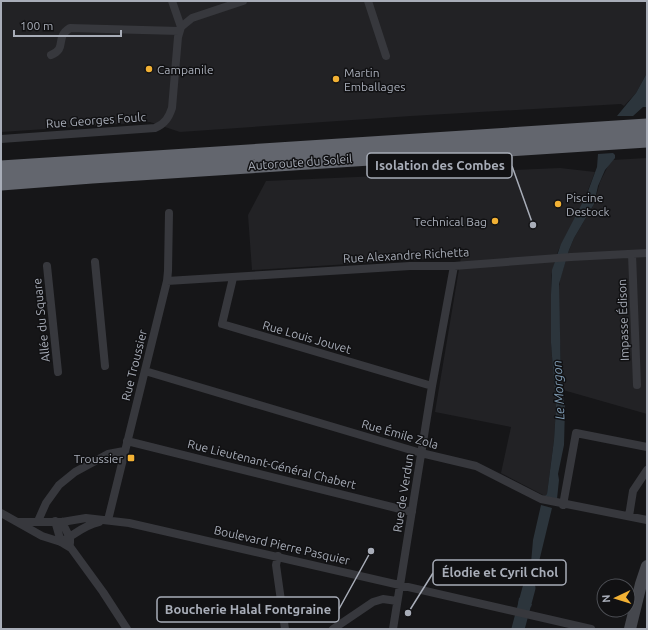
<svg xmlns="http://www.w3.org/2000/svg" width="648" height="630" font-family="Ubuntu,sans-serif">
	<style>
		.built { fill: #222225 }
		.water { fill: #2c353c }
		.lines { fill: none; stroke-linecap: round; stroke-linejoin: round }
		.river { stroke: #2c353c; stroke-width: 13 }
		.street { stroke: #37383d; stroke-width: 8 }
		.secondary { stroke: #45474d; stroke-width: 12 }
		.highway { stroke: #63666e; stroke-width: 15 }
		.poi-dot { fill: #f2b134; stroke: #111113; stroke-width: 1.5 }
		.labels { text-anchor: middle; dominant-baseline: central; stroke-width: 3; stroke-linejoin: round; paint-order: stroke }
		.poi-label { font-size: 12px; fill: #a8adb8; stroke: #111113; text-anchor: start }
		.street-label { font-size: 12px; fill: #a8adb8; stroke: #111113 }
		.water-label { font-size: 13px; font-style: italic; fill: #7f9bb3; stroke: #111113 }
		.leader { fill: none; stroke: #a8adb8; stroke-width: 1.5 }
		.callout-dot { fill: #a8adb8; stroke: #111113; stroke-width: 1.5 }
		.callout { fill: #111113; stroke: #a8adb8; stroke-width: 1.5 }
		.callout-label { font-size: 13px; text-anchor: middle; font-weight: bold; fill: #a8adb8 }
	</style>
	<rect width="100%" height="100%" fill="#161618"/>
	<!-- built -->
	<path class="built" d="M1,1h646v72l-11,20 -12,13 -3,-2 -210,12 -231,16 -30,-10 -149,10z
		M647,158v256l-84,-24 -2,-9v-16l-3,-71 2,-15 9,-29 5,-12 20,-34 6,-22 9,-18 4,-4z
		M560,168l35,4 -12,31 -25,48 -7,25v67l5,65 -2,32 -7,54 -2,2 -44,-23 10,-46 -76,-15 26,-155 -209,13 -4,-55 18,-34z"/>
	<!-- water -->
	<path class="water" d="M647,73v34h-4l-10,9h-16l19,-23z
		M613,153l2,2v3l-10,12 -7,16 -4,18 -20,34 -5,12 -10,34 2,97 4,26 -1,38 -6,29 1,6 -2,19 -12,-3 2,-2 7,-54 2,-32 -5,-65v-49l1,-24 9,-26 26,-50 10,-27 1,-13z
		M541,505l11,3 -23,95 3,1 -1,3 -13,-3 1,-6 3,-1 9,-34 2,-23z"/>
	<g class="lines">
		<!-- river -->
		<path class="river" d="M518,629l11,-41"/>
		<!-- street -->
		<path class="street" d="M172,1l9,26
			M368,1l18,55
			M51,55c17,-7 3,-17 19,-27l109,3
			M1,139l154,-11c10,-4 14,-11 17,-20l6,-71 3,-10 11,-9 51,-17
			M632,254l5,131
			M95,262l10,104
			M47,266l11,106
			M233,278l-11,46 210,62
			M167,281l243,-15h44l117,-9 76,-4
			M145,371l276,82 55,13 65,33 106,21
			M127,441l285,71
			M563,505l13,-72 71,14
			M1,513l41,23 19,6 10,6 32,44 24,37
			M629,516l4,-25 14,-21
			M108,520l59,-239 1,-10 1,-58
			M38,521l8,-18 13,-18 16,-13 33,-18 16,-3
			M55,521l6,21
			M18,522h44l24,-4 43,5 462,106
			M62,522l8,16v5
			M61,542c13,-7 23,-17 38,-20
			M278,556l-2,9 9,64
			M333,629l40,-27 10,-3 14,2
			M393,629l39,-243 22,-120"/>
		<!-- secondary -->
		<path class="secondary" d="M630,629l11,-45 6,-18"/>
		<!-- highway -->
		<path class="highway" d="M1,168l646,-42
			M1,183l91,-7 555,-36"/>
	</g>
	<!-- markers -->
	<g class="poi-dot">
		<circle cx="149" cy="69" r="4"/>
		<circle cx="336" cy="79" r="4"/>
		<circle cx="558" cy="204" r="4"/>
		<circle cx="495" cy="221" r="4"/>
		<rect x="127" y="454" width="8" height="8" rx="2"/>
	</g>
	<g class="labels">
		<!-- poi labels -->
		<g class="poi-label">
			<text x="157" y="69">Campanile</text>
			<text x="344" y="72">Martin<tspan x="344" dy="14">Emballages</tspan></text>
			<text x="566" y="197">Piscine<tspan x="566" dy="14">Destock</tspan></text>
			<text x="487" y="221" text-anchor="end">Technical Bag</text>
			<text x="123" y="458" text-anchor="end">Troussier</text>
		</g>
		<!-- street labels -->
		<g class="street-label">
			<text transform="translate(96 120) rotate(-4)">Rue Georges Foulc</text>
			<text transform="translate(300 162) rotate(-4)">Autoroute du Soleil</text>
			<text transform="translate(406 255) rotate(-3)">Rue Alexandre Richetta</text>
			<text transform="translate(41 320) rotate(-96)">Allée du Square</text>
			<text transform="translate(623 320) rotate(-92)">Impasse Édison</text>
			<text transform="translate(307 337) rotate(16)">Rue Louis Jouvet</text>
			<text transform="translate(134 365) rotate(-76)">Rue Troussier</text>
			<text transform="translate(400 434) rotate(16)">Rue Émile Zola</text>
			<text transform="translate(272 464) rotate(14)">Rue Lieutenant-Général Chabert</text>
			<text transform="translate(403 493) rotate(-81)">Rue de Verdun</text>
			<text transform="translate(282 545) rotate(13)">Boulevard Pierre Pasquier</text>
		</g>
		<!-- water labels -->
		<g class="water-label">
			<text transform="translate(558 390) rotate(-93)">Le Morgon</text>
		</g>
	</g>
	<!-- callouts -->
	<path class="leader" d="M533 225L512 166M408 613L433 573M371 551L339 609"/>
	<g class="callout-dot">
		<circle cx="533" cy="225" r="4"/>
		<circle cx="408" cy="613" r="4"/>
		<circle cx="371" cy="551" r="4"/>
	</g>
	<g class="callout">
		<rect x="367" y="153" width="145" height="25" rx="4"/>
		<rect x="433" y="560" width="133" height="25" rx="4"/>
		<rect x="157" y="597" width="182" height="25" rx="4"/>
	</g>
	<g class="callout-label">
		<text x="440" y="170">Isolation des Combes</text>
		<text x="500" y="577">Élodie et Cyril Chol</text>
		<text x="248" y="614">Boucherie Halal Fontgraine</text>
	</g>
	<!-- border -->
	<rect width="648" height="630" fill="none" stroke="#a8adb8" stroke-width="4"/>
	<!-- north arrow -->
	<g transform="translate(616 598) rotate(266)"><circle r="19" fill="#111113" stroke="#4d4f55"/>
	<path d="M0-3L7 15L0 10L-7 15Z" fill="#f2b134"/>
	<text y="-6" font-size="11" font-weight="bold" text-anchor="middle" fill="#a8adb8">N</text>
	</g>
	<!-- scale -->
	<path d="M14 30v6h107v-6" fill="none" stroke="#a8adb8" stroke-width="2"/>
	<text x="20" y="30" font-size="12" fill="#a8adb8" stroke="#111113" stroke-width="3" paint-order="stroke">100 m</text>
</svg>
